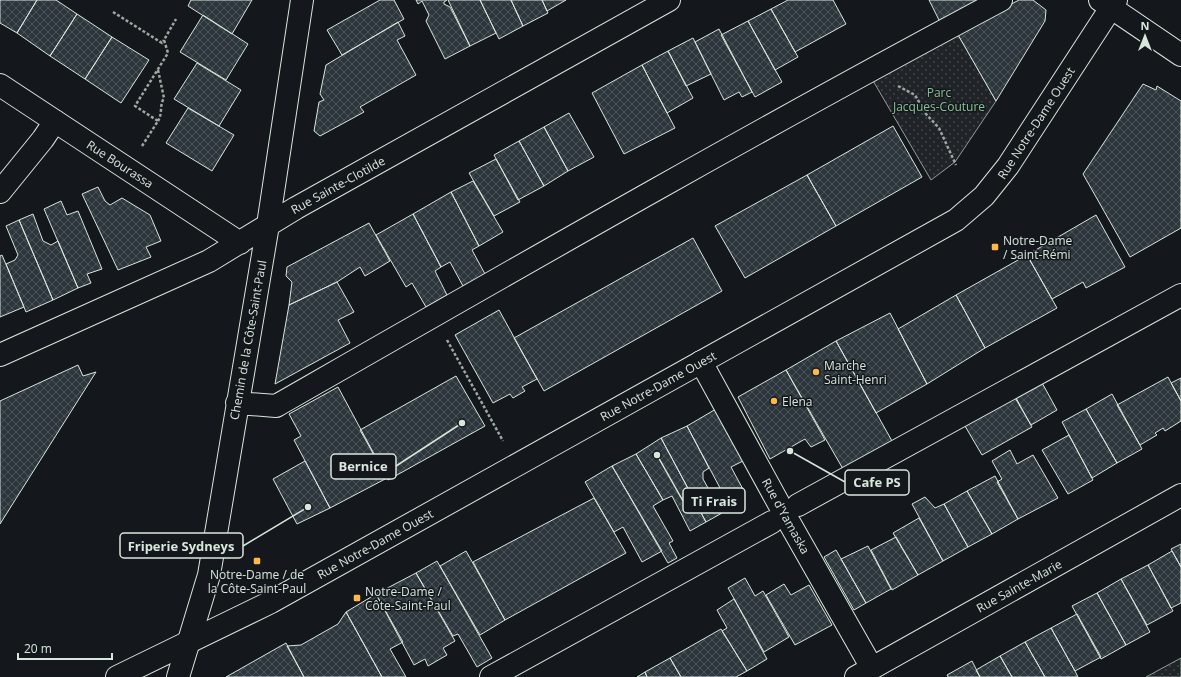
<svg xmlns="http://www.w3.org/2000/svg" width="1181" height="677" font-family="'Open Sans',sans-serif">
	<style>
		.park { fill: url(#park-dots); stroke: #939e99 }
		.building { fill: url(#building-cross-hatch); stroke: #d8e6dc }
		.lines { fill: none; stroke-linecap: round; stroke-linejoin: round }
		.minor-casing { stroke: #d8e6dc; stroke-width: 24 }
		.major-casing { stroke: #d8e6dc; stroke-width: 24 }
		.path { stroke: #9da8a2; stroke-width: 2.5; stroke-dasharray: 3 2; stroke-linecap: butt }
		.minor { stroke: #14181c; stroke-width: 22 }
		.major { stroke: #14181c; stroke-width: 22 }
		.poi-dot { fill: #ffb74d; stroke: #14181c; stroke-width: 1.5 }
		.labels { text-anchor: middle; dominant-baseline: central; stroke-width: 3; stroke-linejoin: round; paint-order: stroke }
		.park-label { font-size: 12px; fill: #8ac095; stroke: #14181c }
		.street-label { font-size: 12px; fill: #d8e6dc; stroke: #14181c }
		.poi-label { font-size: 12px; fill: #d8e6dc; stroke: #14181c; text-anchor: start }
		.leader { fill: none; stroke: #d8e6dc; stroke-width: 1.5 }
		.callout-dot { fill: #d8e6dc; stroke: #14181c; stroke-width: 1.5 }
		.callout { fill: #14181c; stroke: #d8e6dc; stroke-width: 1.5 }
		.callout-label { font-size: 13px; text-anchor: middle; font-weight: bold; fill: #d8e6dc }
	</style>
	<defs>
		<pattern id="park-dots" width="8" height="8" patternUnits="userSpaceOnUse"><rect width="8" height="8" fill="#202428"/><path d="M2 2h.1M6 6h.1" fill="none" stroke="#404447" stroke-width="1.8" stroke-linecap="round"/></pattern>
		<pattern id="building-cross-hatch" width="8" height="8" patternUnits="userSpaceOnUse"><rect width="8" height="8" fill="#2c363c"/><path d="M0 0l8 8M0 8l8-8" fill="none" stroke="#4a5358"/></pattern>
	</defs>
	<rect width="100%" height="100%" fill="#14181c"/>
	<!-- park -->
	<path class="park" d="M957,33l39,68 -41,61 -24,18 -59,-101z
		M1181,658v19h-35z"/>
	<!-- building -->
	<path class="building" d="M0,0h37l-20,33 -17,-10z
		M37,0h19l21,14 -27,42 -33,-23z
		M191,0h61l-20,34 -44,-28z
		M380,0h14l10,19 -62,36 -15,-25z
		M416,0h31l-3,2v2l6,3 20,39 -25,13 -19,-38 3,-6 -7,-14 -4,3z
		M448,0h32l16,33 -26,13z
		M480,0h31l12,26 -24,13z
		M511,0h31l6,13 -25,13z
		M542,0h24l-19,11z
		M788,0h45l13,24 -51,28 -24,-43z
		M929,0h50l-39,22z
		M1019,0h14l13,10 -1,11 -49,80 -39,-68z
		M771,9l27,48 -23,13 -27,-49z
		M77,14l35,23 -27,42 -35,-23z
		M203,15l45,29 -22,36 -46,-28z
		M748,21l34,61 -27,15 -34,-62z
		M398,22l7,14 -8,4 19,35 -56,32 4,5 -44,24 -6,-5 5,-29 5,-2 -4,-6 6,-29z
		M719,29l33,63 -10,5 -3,-5 -15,8 -29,-58z
		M112,37l37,23 -28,43 -36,-24z
		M693,38l18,36 -25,12 -18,-35z
		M668,51l25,47 -26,15 -25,-48z
		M197,63l44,27 -22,36 -45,-27z
		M642,65l33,63 -51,26 -32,-61z
		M1143,84l13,6 1,-4 24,15v127l-51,29 -47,-83z
		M188,108l46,27 -22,36 -46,-28z
		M569,113l25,44 -26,14 -24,-44z
		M893,126l29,51 -86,49 -29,-51z
		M544,127l24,44 -24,15 -25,-45z
		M519,141l25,45 -26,14 -24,-45z
		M496,159l24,43 -26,14 -25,-43z
		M807,175l29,51 -91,52 -30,-52z
		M473,181l30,51 -24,14 -28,-54z
		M98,187l7,14 5,4 12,-7 28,17 11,26 -15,6 5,10 -33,13 -36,-76z
		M451,192l28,54 -7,4 13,24 -22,12 -13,-24 -9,5 -28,-53z
		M61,201l6,14 11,-4 24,58 -15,5 4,9 -13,5 -34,-79z
		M33,214l10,27 8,4 7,-4 20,47 -25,12 -34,-80z
		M413,214l28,53 -6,4 12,24 -21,12 -14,-24 -6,4 -30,-52z
		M1096,215l29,52 -39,21 -3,-6 -31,17 -25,-44z
		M19,220l34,80 -27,12 -20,-48 9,-4 3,-5 -12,-29z
		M369,223l21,38 -25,15 -5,-9 -23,15 -48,23 3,-23 -6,-6 1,-9z
		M693,238l29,53 -178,100 -30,-53z
		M2,255l22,52 -24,10v-61z
		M1027,255l30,53 -72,40 -29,-53z
		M337,282l17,30 -16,8 12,23 -75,41 14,-79z
		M956,295l29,53 -58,36 -29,-55z
		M499,310l38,69 -15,8 3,4 -12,7 -3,-4 -17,9 -38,-68z
		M890,313l37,71 -51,29 -40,-72z
		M836,341l56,100 -49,28 -57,-99z
		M78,365l5,11 13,-4 -96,152v-123z
		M786,370l39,70 -14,7 -6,-8 -35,20 -32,-62z
		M456,376l29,50 -97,54 -28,-50z
		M1168,377l13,24v20l-16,10 -2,-3 -8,5 2,2 -17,10 -23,-40z
		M1181,378v23l-10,-18z
		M1041,381l16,29 -26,15 -17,-29z
		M338,387l49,91 -57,30 -36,-68 7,-4 -12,-22z
		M1112,394l30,55 -25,14 -31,-54z
		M1016,398l16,29 -50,28 -17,-29z
		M716,409l27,52 -12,6 14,26 -18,8 -40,-75z
		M1086,409l31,54 -25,15 -30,-56z
		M687,426l22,42 -6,4v7l19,34 -16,9 -45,-84z
		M1069,435l24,45 -25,14 -26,-44z
		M661,438l45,84 -16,9 -18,-35 -9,4 -27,-46z
		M1010,450l7,14 16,-9 25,43 -40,21 -21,-37 5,-3 -10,-18z
		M636,454l27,46 -10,6 20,35 -4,2 8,15 -9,5 -56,-97z
		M305,461l25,47 -33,16 -24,-45z
		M612,466l50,85 -20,11 -19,-35 -9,5 -29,-50z
		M995,476l23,43 -26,15 -25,-43z
		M967,491l25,43 -24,13 -24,-43z
		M925,497l10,11 9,-4 24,43 -25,14 -31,-57z
		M594,498l32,55 -121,67 -32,-58z
		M919,518l24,43 -25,14 -25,-42z
		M896,537l22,38 -26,15 -21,-40z
		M1181,544v23l-10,-18z
		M868,546l23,43 -25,14 -25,-44z
		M836,550l30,53 -12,7 -30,-53z
		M466,551l39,69 -25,15 -40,-69z
		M1172,551l9,16v36l-10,5 -23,-43z
		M437,561l55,97 -15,9 -19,-33 -5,2 -37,-63z
		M1148,565l25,46 -26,14 -26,-46z
		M416,573l39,68 -12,7 4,7 -19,11 -3,-7 -11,6 -38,-71z
		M745,578l10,18 8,-5 26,46 -25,15 -36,-64z
		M1121,579l29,53 -24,13 -29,-52z
		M784,584l7,11 18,-10 23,40 -37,20 -29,-50z
		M1097,593l29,52 -25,14 -29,-53z
		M376,594l27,48 -13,7 16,28h-24l-36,-65z
		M734,599l33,60 -20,12 -25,-40 5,-3 -10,-18z
		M346,612l36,65h-78l-17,-31 14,-1 37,-21z
		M1077,614l24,43 -26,14 -24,-43z
		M1051,628l24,43 3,6h-33l-20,-35z
		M721,629l26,42 -11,6h-55l-11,-19z
		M1025,642l20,35h-33l-12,-21z
		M286,643l18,34h-78z
		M1000,656l12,21h-32l-4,-7z
		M670,658l11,19h-34l-2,-5z
		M972,661l8,16h-32l-1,-2z
		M645,672l2,5h-10z"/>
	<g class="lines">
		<!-- minor casing -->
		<g class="minor-casing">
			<path id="minor" d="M0,85l240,158
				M0,192l43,-53 12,-18
				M0,355l209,-94 87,-53 373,-208
				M701,362l84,153 87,153
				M237,403l39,3c241,-138 481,-276 725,-406
				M798,505l383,-210
				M178,677l31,-102 59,-350 34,-225
				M491,677l281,-155
				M856,677l325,-182"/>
		</g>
		<!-- major casing -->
		<g class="major-casing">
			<path id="major" d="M1100,0l81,55
				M117,677l154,-75 685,-382 28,-24 24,-30 108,-166"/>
		</g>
		<!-- path -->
		<path class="path" d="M113,12l49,31 2,-3
			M158,70l6,28c-5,8 -1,15 -6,23
			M898,86l17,9 11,19 13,14 17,37
			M142,146l16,-25 -23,-15 33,-53 -4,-13 12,-21
			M447,340l56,101"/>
		<!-- minor -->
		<use href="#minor" class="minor"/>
		<!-- major -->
		<use href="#major" class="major"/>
	</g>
	<!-- markers -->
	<g class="poi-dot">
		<rect x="991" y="243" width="8" height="8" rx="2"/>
		<circle cx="816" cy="372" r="4"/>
		<circle cx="774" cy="401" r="4"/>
		<rect x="253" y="557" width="8" height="8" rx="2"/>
		<rect x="353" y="594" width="8" height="8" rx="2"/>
	</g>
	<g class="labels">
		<!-- park labels -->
		<g class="park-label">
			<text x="939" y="92">Parc<tspan x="939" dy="14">Jacques-Couture</tspan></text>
		</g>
		<!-- street labels -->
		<g class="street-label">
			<text transform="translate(1036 123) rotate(-57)">Rue Notre-Dame Ouest</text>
			<text transform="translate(120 164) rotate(33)">Rue Bourassa</text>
			<text transform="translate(338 185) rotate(-29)">Rue Sainte-Clotilde</text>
			<text transform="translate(248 340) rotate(-80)">Chemin de la Côte-Saint-Paul</text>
			<text transform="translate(658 386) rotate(-29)">Rue Notre-Dame Ouest</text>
			<text transform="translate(786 516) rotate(61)">Rue d'Yamaska</text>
			<text transform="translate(375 544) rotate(-29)">Rue Notre-Dame Ouest</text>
			<text transform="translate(1019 586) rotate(-29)">Rue Sainte-Marie</text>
		</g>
		<!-- poi labels -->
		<g class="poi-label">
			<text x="1003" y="240">Notre-Dame<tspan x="1003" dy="14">/ Saint-Rémi</tspan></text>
			<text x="824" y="365">Marche<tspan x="824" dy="14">Saint-Henri</tspan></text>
			<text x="782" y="401">Elena</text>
			<text x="257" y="574" text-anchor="middle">Notre-Dame / de<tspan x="257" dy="14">la Côte-Saint-Paul</tspan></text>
			<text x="365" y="591">Notre-Dame /<tspan x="365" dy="14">Côte-Saint-Paul</tspan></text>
		</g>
	</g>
	<!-- callouts -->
	<path class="leader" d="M462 423L396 466M790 451L845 482M657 455L683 501M308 507L243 546"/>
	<g class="callout-dot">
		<circle cx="462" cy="423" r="4"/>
		<circle cx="790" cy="451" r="4"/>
		<circle cx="657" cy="455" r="4"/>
		<circle cx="308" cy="507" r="4"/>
	</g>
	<g class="callout">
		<rect x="331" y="454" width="65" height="25" rx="4"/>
		<rect x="845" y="470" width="64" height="25" rx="4"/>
		<rect x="683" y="488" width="62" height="25" rx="4"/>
		<rect x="120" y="533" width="123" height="25" rx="4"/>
	</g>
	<g class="callout-label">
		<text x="363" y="471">Bernice</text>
		<text x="877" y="487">Cafe PS</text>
		<text x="714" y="506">Ti Frais</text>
		<text x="181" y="551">Friperie Sydneys</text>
	</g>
	<!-- north arrow -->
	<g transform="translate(1145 36)" stroke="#14181c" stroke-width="3" paint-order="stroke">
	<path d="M0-3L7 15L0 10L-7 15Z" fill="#d8e6dc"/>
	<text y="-6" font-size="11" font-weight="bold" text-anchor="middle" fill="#d8e6dc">N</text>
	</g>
	<!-- scale -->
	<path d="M18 653v6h94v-6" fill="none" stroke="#d8e6dc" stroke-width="2"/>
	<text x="24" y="653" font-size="12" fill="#d8e6dc" stroke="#14181c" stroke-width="3" paint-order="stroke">20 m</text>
</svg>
